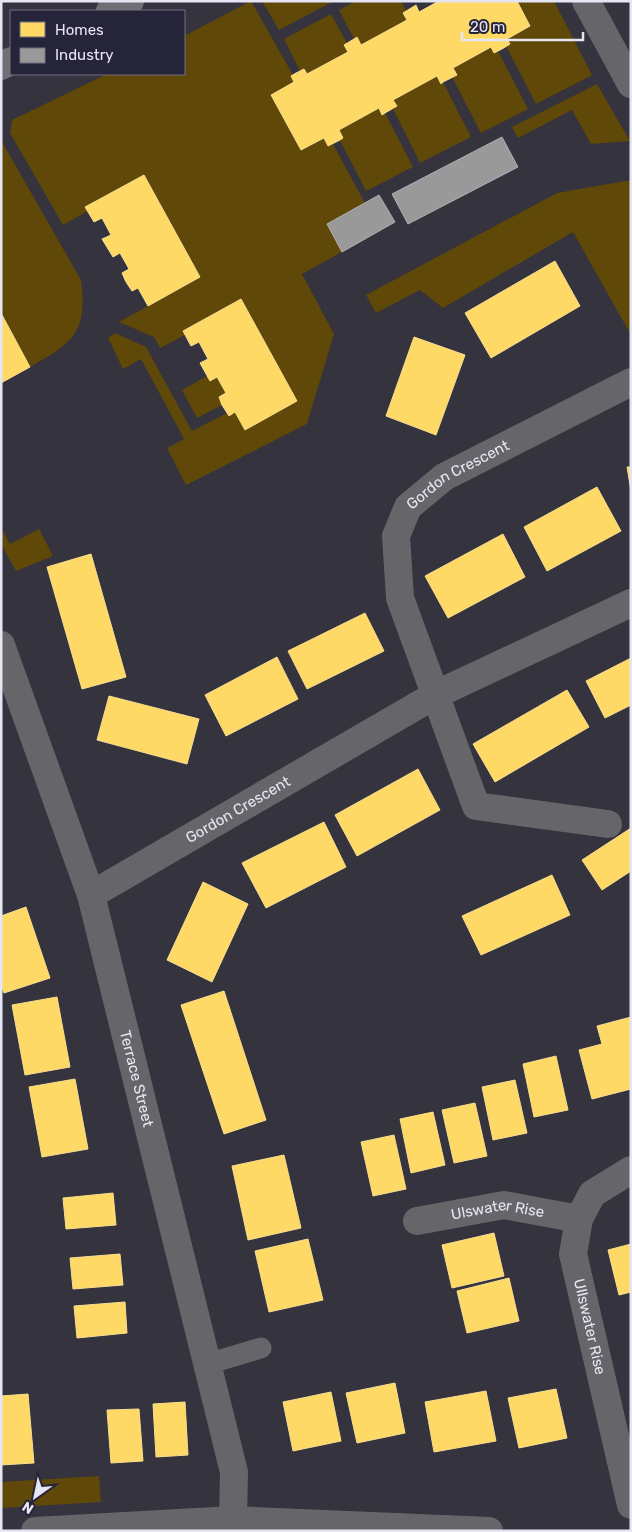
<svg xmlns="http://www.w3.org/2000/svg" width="632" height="1532" font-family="Rubik,sans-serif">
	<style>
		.green { fill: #5f4808 }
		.homes { fill: #ffd966; stroke: #f8dd90 }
		.industry { fill: #999; stroke: #b0b0b4 }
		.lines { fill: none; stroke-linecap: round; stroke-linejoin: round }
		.service { stroke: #66666a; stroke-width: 21 }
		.minor { stroke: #66666a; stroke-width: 28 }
		.primary { stroke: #706f77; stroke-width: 28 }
		.labels { text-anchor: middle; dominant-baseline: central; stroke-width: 5; stroke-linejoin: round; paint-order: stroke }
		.street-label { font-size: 15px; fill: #e6e5f3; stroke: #262439 }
	</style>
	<rect width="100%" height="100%" fill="#34333e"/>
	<!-- green -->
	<path class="green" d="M251,1l42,74 -2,1 3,6 -23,13 30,55 23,-12 4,8 5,-2 32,59 -38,21 15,28 -40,22 32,60 -27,90 -121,61 -19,-37 17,-9 -43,-80 -18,10 -15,-31 7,-5 31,14 46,84 35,-18 2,3 6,-4 10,18 52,-29 -56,-102 -58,32 2,4 -25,13 -6,-11 -35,-15 81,-45 -56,-102 -58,31 2,5 -25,14 -53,-92 2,-13 95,-46h77v-38z
		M262,1h72l-55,29z
		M356,1h45l5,10 -3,2 4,7 -46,25 -4,-7 -3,1 -15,-29z
		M517,1h37l38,74 -56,29 -30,-58 1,-7 23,-13z
		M331,14l16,29 -3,2 4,7 -41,22 -7,-3 -16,-32z
		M491,47l3,5 4,-1 30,58 -47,24 -29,-56 1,-9z
		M437,76l4,7 2,-1 28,55 -51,26 -27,-54 4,-3 -4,-6z
		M597,84l33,57 -39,3 -19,-34 -54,28 -6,-11z
		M379,108l3,6 3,-1 28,54 -47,24 -26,-51 3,-2 -4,-8z
		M1,140l80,140c7,52 -8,63 -51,87l-29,-54z
		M631,180v155l-58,-103 -130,76 -23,-18 -44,23 -10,-18 191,-102z
		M207,376l3,5 7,-4 9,16 -7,5 3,7 -25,13 -15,-28z
		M1,527l9,17 29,-15 14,27 -37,15 -15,-27z
		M99,1476l2,26 -100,6v-26z"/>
	<!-- homes -->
	<path class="homes" d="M439,1h78l13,25 -23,13 3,5 -8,5 -8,4 -3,-6 -38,21 4,7 -14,7 -2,2 -4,-8 -44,24 4,6 -12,7 -3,2 -3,-7 -40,22 4,8 -3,2 -12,6 -4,-8 -23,12 -30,-55 23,-13 -3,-6 5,-3 8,-4 3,5 41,-22 -4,-7 10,-6 3,-2 4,8 46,-25 -4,-7 13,-8 3,7z
		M144,175l56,102 -52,29 -10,-18 -6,3 -6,-9 -4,-9 7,-4 -9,-16 -7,4 -11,-18 9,-4 -9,-17 -8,4 -9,-15z
		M555,261l25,45 -89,52 -26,-45z
		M241,299l56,102 -52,29 -10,-18 -6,4 -7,-11 -3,-8 7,-4 -9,-16 -7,4 -10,-18 8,-4 -9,-17 -8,4 -8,-15z
		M1,313l29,54 -29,16z
		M414,337l51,18 -29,80 -50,-19z
		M627,467h4v24z
		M597,487l24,44 -74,40 -23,-44z
		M503,534l22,43 -77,41 -23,-42z
		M91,554l35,123 -44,12 -35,-122z
		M365,613l19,38 -77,38 -19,-38z
		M277,657l21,42 -72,37 -21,-41z
		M631,658v47l-26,13 -19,-37z
		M567,690l22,37 -94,55 -22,-38z
		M109,696l90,23 -12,45 -90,-24z
		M418,769l22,41 -83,46 -22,-41z
		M324,822l22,45 -80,41 -24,-45z
		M631,828v43l-29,19 -20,-30z
		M552,875l18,40 -89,40 -19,-39z
		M203,882l45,22 -36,78 -45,-22z
		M26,907l24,71 -46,15 -3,-8v-69z
		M224,991l42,129 -42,14 -43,-129z
		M57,997l13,70 -45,8 -13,-70z
		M631,1017v72l-39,10 -13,-49 23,-6 -5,-18z
		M556,1056l12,54 -34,7 -11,-53z
		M75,1079l13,70 -46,8 -13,-70z
		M515,1080l12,53 -34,7 -11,-53z
		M475,1103l12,53 -33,7 -12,-53z
		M433,1112l12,53 -34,8 -11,-54z
		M394,1135l12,54 -33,7 -12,-54z
		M284,1155l17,73 -53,12 -16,-74z
		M113,1193l3,32 -50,4 -3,-31z
		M494,1233l10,43 -52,12 -10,-43z
		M308,1239l15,61 -54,12 -14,-61z
		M631,1244v48l-12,3 -11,-45z
		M120,1254l3,31 -50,4 -3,-31z
		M509,1278l10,43 -52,12 -10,-42z
		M125,1302l2,31 -50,5 -3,-32z
		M395,1383l10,50 -48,10 -11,-50z
		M556,1389l11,49 -48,10 -11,-50z
		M486,1391l10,50 -62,11 -9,-50z
		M331,1392l10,49 -48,10 -10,-49z
		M28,1394l6,69 -33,2v-69z
		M185,1402l3,53 -32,2 -3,-53z
		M139,1409l4,52 -32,2 -4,-53z"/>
	<!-- industry -->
	<path class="industry" d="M502,137l16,30 -110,57 -16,-30z
		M379,195l16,27 -53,30 -15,-28z"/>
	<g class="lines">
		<!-- service -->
		<path class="service" d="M207,1364l54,-16"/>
		<!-- minor -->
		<g class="minor">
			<path d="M586,1l45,83"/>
			<path id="s1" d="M1,645l90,250 143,577 -1,48"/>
			<path id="s2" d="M608,824l-132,-18 -76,-208 -4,-62 12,-29 36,-30 187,-95"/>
			<path id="s3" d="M91,895l346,-201 194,-91"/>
			<path id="s4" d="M631,1170l-39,24 -13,25 -6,35 58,251"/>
			<path id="s5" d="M417,1221l87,-16 75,14"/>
			<path d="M35,1531l198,-11 256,11"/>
		</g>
		<!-- primary -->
		<path class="primary" d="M110,11l20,-10
			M1,66l10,-5"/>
	</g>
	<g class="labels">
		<!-- street labels -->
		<g class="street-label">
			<text stroke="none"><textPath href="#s2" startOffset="508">Gordon Crescent</textPath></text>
			<text stroke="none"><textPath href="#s3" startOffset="170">Gordon Crescent</textPath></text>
			<text stroke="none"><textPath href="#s1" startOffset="455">Terrace Street</textPath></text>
			<text stroke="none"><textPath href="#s5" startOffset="82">Ulswater Rise</textPath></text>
			<text stroke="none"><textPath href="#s4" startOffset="184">Ullswater Rise</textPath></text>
		</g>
	</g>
	<!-- border -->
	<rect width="632" height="1532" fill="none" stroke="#e6e5f3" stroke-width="5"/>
	<!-- legend -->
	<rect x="10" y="10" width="175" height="65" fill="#262439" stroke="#737183"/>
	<rect x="20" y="22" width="25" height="15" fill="#ffd966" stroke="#737183"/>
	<text x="55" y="35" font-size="15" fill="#e6e5f3">Homes</text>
	<rect x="20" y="48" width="25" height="15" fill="#999999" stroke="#737183"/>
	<text x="55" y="60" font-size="15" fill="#e6e5f3">Industry</text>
	<!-- north arrow -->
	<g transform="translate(35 1497) rotate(213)" stroke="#262439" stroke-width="4" paint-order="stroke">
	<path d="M0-4L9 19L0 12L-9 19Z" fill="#e6e5f3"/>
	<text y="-8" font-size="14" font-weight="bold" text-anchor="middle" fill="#e6e5f3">N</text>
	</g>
	<!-- scale -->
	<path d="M462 32v8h121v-8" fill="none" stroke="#e6e5f3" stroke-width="2.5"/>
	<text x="470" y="32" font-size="15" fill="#e6e5f3" stroke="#262439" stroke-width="4" paint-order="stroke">20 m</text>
</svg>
